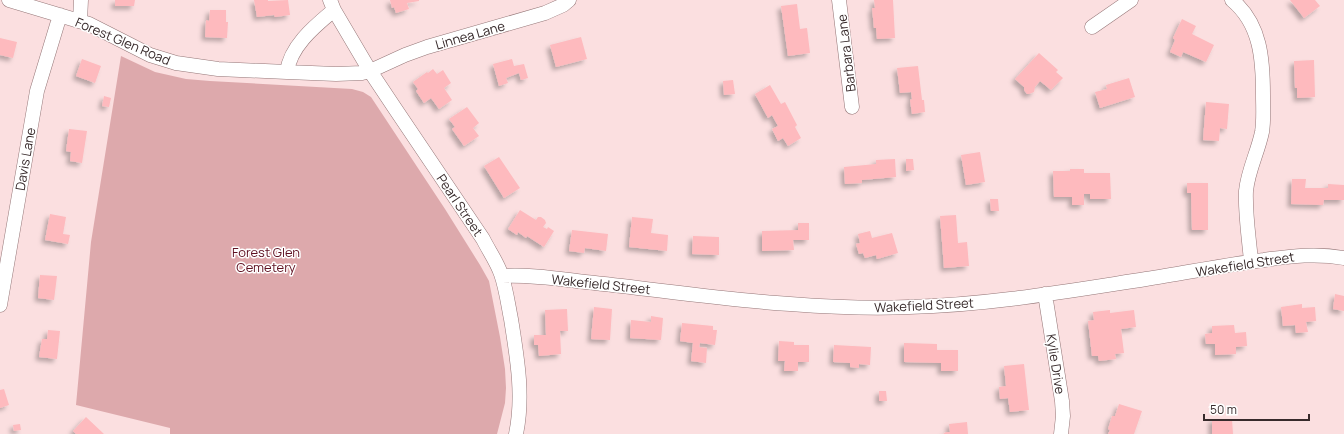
<svg xmlns="http://www.w3.org/2000/svg" width="1344" height="434" font-family="Manrope,sans-serif">
	<style>
		.green { fill: #dda9ac }
		.building { fill: #febabe; filter: url(#shadow) }
		.lines { fill: none; stroke-linecap: round; stroke-linejoin: round }
		.minor-casing { stroke: #957778; stroke-width: 15 }
		.minor { stroke: #fff; stroke-width: 14 }
		.labels { text-anchor: middle; dominant-baseline: central; stroke-width: 3; stroke-linejoin: round; paint-order: stroke }
		.street-label { font-size: 13px; fill: #372a2b; stroke: #fff }
		.park-label { font-size: 13px; fill: #5e1021; stroke: #fff }
	</style>
	<defs>
		<filter id="shadow"><feDropShadow dx="-3.5" dy="3.5" stdDeviation="2" flood-color="#0004"/></filter>
	</defs>
	<rect width="100%" height="100%" fill="#fbdfe0"/>
	<!-- green -->
	<path class="green" d="M121,56l34,16 31,7 24,2 142,8 11,3 8,5 74,112 35,56 9,16 11,56 5,32 1,19 -1,15 -8,31h-327v-6l-94,-23 15,-163z"/>
	<!-- building -->
	<path class="building" d="M115,0h20l-1,6h-19z
		M254,0h14v1l20,-1 2,15 -15,2 -1,-2 -17,2z
		M390,0h29v1l-12,2 2,6 -13,4 -2,-6 -2,1z
		M874,0h19l2,38 -18,1 -1,-11h-2l-2,-20h3z
		M1290,0h25l5,6 -16,12z
		M797,4l3,25 7,-1 3,25 -22,3 -7,-50z
		M210,10h16v12h2l-1,16 -22,-1 1,-17 3,1z
		M1182,19l14,7 -4,8 22,11 -8,17 -23,-10 -2,5 -11,-5 5,-12 -2,-2z
		M581,37l6,22 -31,8 -6,-22z
		M0,38l17,4 -4,16 -13,-3z
		M1039,53l19,17 -2,2 7,6 -12,12 -11,-9 -5,6 -1,5 -5,2h-2l-3,-4v-3l-9,-8z
		M82,59l19,7 -6,17 -19,-7z
		M512,59l2,7 10,-2 4,14 -7,2 -2,-7 -13,5 2,5 -9,3 -6,-22z
		M1314,60l1,37 -18,1v-10h-2l-1,-27z
		M918,66l4,34h2l1,12 -13,2 -2,-14 2,-1 -1,-7 -11,1 -3,-25z
		M433,69l4,5 6,-4 8,13 -7,5 8,12 -13,9 -8,-11 -7,5 -8,-12 2,-2 -5,-7 14,-10 1,1z
		M1129,78l6,19 -35,11 -5,-16 12,-3 -1,-4z
		M733,80l2,14 -11,1 -1,-14z
		M770,85l11,19 4,-2 12,23 -2,2 6,11 -13,8 -5,-8 -5,3 -6,-12 6,-3 -6,-11 -4,3 -13,-24z
		M104,96l7,2 -2,9 -7,-1z
		M1206,102l23,2 -2,25 -7,-1 -1,13 -16,-1z
		M467,107l12,16 -6,5 6,8 -15,10 -12,-17 3,-2 -6,-8z
		M69,129l18,2 -5,32 -12,-2 1,-9 -5,-1z
		M980,152l5,30 -19,3 -5,-30z
		M499,157l21,31 -16,10 -20,-32z
		M895,159l1,18 -34,3v3l-17,1 -1,-17 32,-3v-4z
		M906,159h7l1,11 -8,1z
		M1070,169h14v4h26l1,26h-21v-5h-6v11h-12v-8h-18l-1,-26h17z
		M1292,179h14l-1,9h23v-4l16,1v15h-20l-1,5 -32,-1z
		M1187,183h21v47h-16l-1,-37h-4z
		M990,199h8l1,12h-8z
		M520,210l16,10 2,-3h3l4,3 1,3 -3,4 4,2 1,-2 6,4 -10,16 -17,-11 -1,2 -8,-6 -1,3 -9,-6z
		M50,214l16,3 -3,17 7,1 -2,9 -23,-4z
		M956,215l2,28 9,-1 2,24 -25,2 -4,-52z
		M632,217l21,2 -2,14 17,2 -1,16 -38,-4z
		M798,223h11v17h-16l1,10 -32,1v-20l36,-1z
		M572,230l36,4 -2,17 -21,-3 -1,5 -15,-2z
		M870,231l2,7 20,-5 6,20 -21,6 -1,-4 -11,3 -2,-5 -4,1 -3,-10 4,-1 -2,-9z
		M693,236l26,1v18l-27,-1z
		M40,275l17,1 -3,24 -16,-2z
		M1335,294l9,2v15l-11,-2z
		M1302,304v4l13,-1 1,14 -10,1 2,10 -12,1 -1,-8 -12,1 -2,-19z
		M594,307l18,2 -2,31 -19,-1z
		M567,309l1,22h-8l1,23 -22,2 -1,-11h-4v-10h12l-1,-25z
		M1110,310v3l24,-3 2,17 -15,2 3,24 -9,1 1,5 -17,2 -1,-5h-6l-4,-35 6,-1 -1,-8z
		M651,316l12,2 -2,22 -31,-2 1,-18 20,2z
		M682,323l31,3v4h4l-2,15 -15,-2 -1,4 8,1 -1,15 -15,-2 2,-18 -13,-2z
		M1234,325l1,8 11,-1 1,14 -11,1v7l-21,1v-11h-9l-1,-10 7,-1v-7z
		M48,330l12,1 -3,28 -18,-2 3,-18h5z
		M779,341l15,1v3h15v17h-11v9h-14l1,-10h-7z
		M904,343l33,1v6h21v21h-17v-8l-37,-1z
		M834,345l37,2 -1,18 -11,-1v4l-9,-1v-4l-17,-1z
		M1024,364l5,46 -19,2 -2,-14 -8,1 -1,-12 7,-1 -2,-20z
		M4,389l5,16 -9,3v-18z
		M879,391h7l1,10h-8z
		M1119,404l23,7 -8,23h-26l2,-4 -2,-1 4,-13h3z
		M86,417l18,17h-28l-3,-3z
		M1212,419h20l1,15h-21z
		M967,422l1,12h-25l3,-2h4l-1,-8z
		M20,424l1,6 -7,1 -1,-6z"/>
	<g class="lines">
		<!-- minor casing -->
		<g class="minor-casing">
			<path id="minor" d="M9,0l80,24 61,31 26,8 42,6 69,3c3,-26 28,-46 47,-62
				M330,0l4,10 36,61 24,36 89,132c6,12 14,23 18,35 5,14 7,30 10,45 6,38 13,77 5,115
				M839,0l13,107
				M1232,0c29,24 31,60 31,95 0,12 1,25 -1,37 -4,20 -14,38 -16,59 -1,23 3,47 5,70
				M80,21l1,-21
				M1092,27l39,-27
				M287,72l49,2 26,-1 8,-2 35,-16 22,-8 118,-34 18,-8 6,-5
				M502,276c31,-2 63,4 93,7 65,7 130,17 195,21 40,3 80,5 119,3 80,-2 159,-16 237,-28 39,-6 78,-14 118,-19 27,-4 53,-7 80,-2
				M1045,294l17,107 1,15 -2,18
				M0,305l37,-214 23,-76"/>
		</g>
		<!-- minor -->
		<use href="#minor" class="minor"/>
	</g>
	<g class="labels">
		<!-- street labels -->
		<g class="street-label">
			<text transform="translate(470 35) rotate(-16)">Linnea Lane</text>
			<text transform="translate(123 41) rotate(23)">Forest Glen Road</text>
			<text transform="translate(846 53) rotate(-97)">Barbara Lane</text>
			<text transform="translate(25 159) rotate(-80)">Davis Lane</text>
			<text transform="translate(460 205) rotate(56)">Pearl Street</text>
			<text transform="translate(1245 264) rotate(-9)">Wakefield Street</text>
			<text transform="translate(601 284) rotate(6)">Wakefield Street</text>
			<text transform="translate(924 305) rotate(-3)">Wakefield Street</text>
			<text transform="translate(1056 364) rotate(81)">Kylie Drive</text>
		</g>
		<!-- park labels -->
		<g class="park-label">
			<text x="266" y="252">Forest Glen<tspan x="266" dy="15">Cemetery</tspan></text>
		</g>
	</g>
	<!-- scale -->
	<path d="M1204 414v6h105v-6" fill="none" stroke="#372a2b" stroke-width="2"/>
	<text x="1210" y="414" font-size="12" fill="#372a2b" stroke="#ffffff" stroke-width="3" paint-order="stroke">50 m</text>
</svg>
